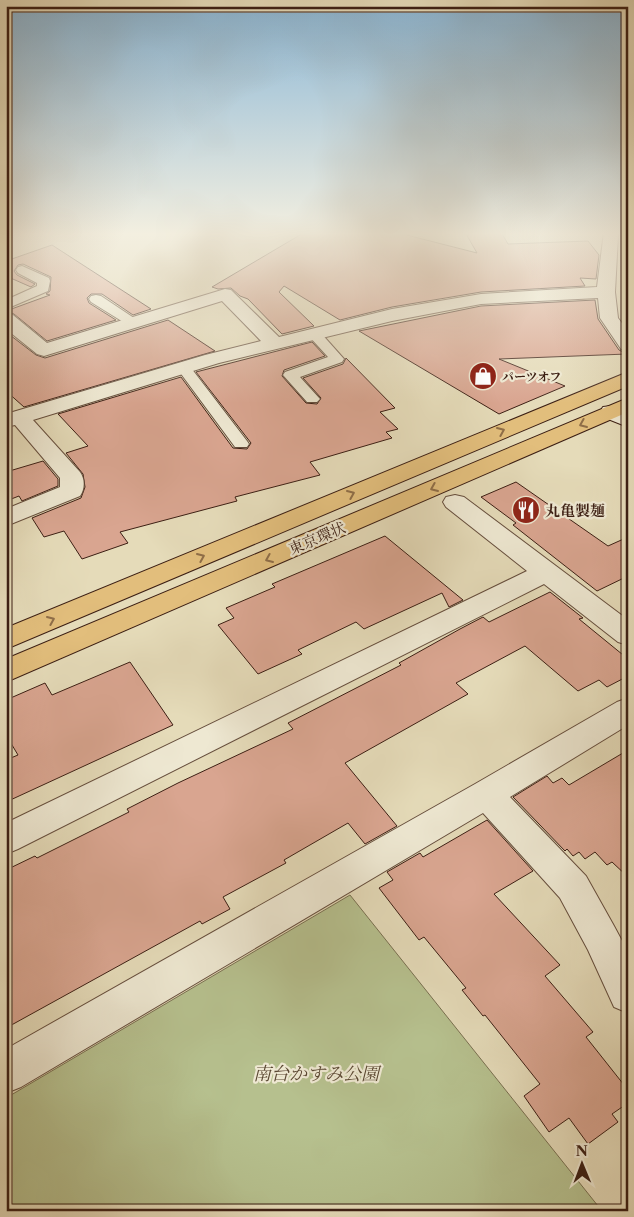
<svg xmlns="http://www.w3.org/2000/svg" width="634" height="1217" font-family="'Libre Caslon Text','Noto Serif JP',serif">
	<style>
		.green { fill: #b6c08e; stroke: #797051 }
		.building { fill: #d9a590; stroke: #3c1f14 }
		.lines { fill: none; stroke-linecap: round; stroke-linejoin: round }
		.lane-casing { stroke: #664e3d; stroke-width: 2 }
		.street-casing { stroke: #664e3d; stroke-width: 2 }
		.secondary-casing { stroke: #3c1f14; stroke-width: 2 }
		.highway-casing { stroke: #3c1f14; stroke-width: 2 }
		.lane { fill: #eee8d2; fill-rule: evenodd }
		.street { fill: #eee8d2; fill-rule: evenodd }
		.secondary { fill: #eee8d2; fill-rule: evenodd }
		.highway { fill: #e2be7c; fill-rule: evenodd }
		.oneway { stroke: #8f6e48 }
		.labels { text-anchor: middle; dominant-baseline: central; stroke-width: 4.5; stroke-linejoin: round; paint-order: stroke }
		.far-poi-label { font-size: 12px; font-weight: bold; fill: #3c1f14; stroke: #eee8d2; text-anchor: start }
		.poi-label { font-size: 15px; font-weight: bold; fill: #3c1f14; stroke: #eee8d2; text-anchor: start }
		.street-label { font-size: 15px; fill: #3c1f14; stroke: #eee8d2 }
		.near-park-label { font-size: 18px; font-style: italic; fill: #5a4732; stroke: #eee8d2 }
	</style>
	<rect width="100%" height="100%" fill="#e5dbb9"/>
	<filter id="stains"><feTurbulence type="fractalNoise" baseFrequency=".004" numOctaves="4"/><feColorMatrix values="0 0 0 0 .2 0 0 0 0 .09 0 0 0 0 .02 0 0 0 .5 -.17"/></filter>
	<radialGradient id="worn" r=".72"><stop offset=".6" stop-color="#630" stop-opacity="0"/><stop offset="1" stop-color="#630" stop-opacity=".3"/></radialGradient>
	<!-- green -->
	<path class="green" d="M350,895l252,316h-596v-113z"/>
	<!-- building -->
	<path class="building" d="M305,232h90l82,21 -12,-21h36l7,12 80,-3 11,14 -3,24 -16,-1 5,8 -104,6 -89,15 -52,13 -56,-34 -5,6 35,34 -32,8 -34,-35 -8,-3 -9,-8 -13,1 -6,-2z
		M52,245l99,64 -18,6 -31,-21h-11l-4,4 2,5 27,17 -69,21 -33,-27 -8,-3 44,-16 -4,-1 4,-3 1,-14 -28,-13 -5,1 -4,6 3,4 18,9 -4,3 -25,-11v-15z
		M595,300l3,19 21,31 8,4 -128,5 66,27 -66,28 -140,-83 122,-25z
		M168,320l47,31 -191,56 -18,-16v-59l30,23 9,3z
		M312,342l13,14 -41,14 -2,6 24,27 11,1 4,-6 -18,-20 40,-14 3,-6 49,50 -15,4 18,17 -12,3 6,6 -82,24 10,13 -85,22 2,4 -117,31 8,11 -46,16 -18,-28 -20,6 -12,-19 49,-20 4,-11 -2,-13 -17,-21 22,-7 -30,-32 123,-37 52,71 14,1 4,-6 -55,-71z
		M43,461l15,18v7l-36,15 -3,-5 -13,5v-29z
		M516,482l92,64 20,-9v39l-31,15 -84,-66 3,-2 -35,-26z
		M385,536l78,64 -14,7 -7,-14 -78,36 -8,-7 -58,28 4,4 -44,20 -40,-49 16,-7 -8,-10 49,-21 -3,-3z
		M550,592l33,26 -4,1 49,40v17l-21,11 -8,-7 -21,11 -53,-45 -69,37 12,11 -123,69 52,63 -32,18 -17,-21 -64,37 2,3 -63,34 7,12 -28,15 -2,-3 -194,107v-158l29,-14 2,2 92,-46 -2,-3 51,-26 115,-54 -5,-6 113,-58 -2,-2 61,-34 23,-12 6,5z
		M130,662l43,63 -167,77v-42l12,-5 -12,-20v-35l39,-17 7,12z
		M628,750v127l-16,-15 -5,3 -12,-13 -10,7 -6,-7 -6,4 -6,-7 -2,2 -52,-54 34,-21 6,7 9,-5 7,7z
		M487,820l46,51 -39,23 66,71 -15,11 48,56 -7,5 42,53v13l-16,11 6,8 -30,22 -19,-26 -20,14 -25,-36 16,-12 -55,-69 -2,1 -21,-26 4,-2 -42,-51 -5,3 -40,-52 14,-8 -6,-8 33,-19 3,4z"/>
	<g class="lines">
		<!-- lane casing -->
		<g class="lane-casing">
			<path id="lane" d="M6,232h16l-16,5z
				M22,266l27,12 1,3 -2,10 -42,18v-9l31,-14v-3l-19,-10 -2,-3 2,-3z
				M96,295l5,1 39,26 -7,4 -5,-1 -37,-23 -2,-3 2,-3z
				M314,330l5,1 25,28 -2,3 -42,15 20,22 -3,3h-10l-24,-27 2,-3 43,-15 -21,-23z
				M183,363l5,1 59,77 2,3 -2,3h-12l-59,-80 2,-3z"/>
		</g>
		<!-- street casing -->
		<g class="street-casing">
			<path id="street" d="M604,232h12l2,3 -3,57 3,26 10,13v20l-7,-2 -21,-31 -2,-20 -117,6 -89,17 -173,42 -186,57 47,52c5,7 5,17 0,24l-74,30v-17l54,-22v-9l-45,-53 -9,2v-13l199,-59 56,-14 -39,-40 -178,55 -7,-2 -31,-25v-16l7,2 34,28 178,-54 6,1 48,47 113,-28 89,-15 116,-7z
				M455,495l9,2 164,123v25l-10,-3 -74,-58 -526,265 -12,5v-31l521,-252 -81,-64 -3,-5 3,-5z
				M628,698v27l-118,72 76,79 28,50 14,26v61l-14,-6 -26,-57 -28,-52 -77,-85 -462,274 -15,6v-44l469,-265 142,-82z"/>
		</g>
		<!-- secondary casing -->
		<g class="secondary-casing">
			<path id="secondary" d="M611,406l17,6v15l-25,-10 -3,-5 3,-5z"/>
		</g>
		<!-- highway casing -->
		<g class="highway-casing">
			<path id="highway" d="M628,372v14l-622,263v-21z
				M628,398v14l-622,270v-23z"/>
		</g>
		<!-- lane -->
		<use href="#lane" class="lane"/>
		<!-- street -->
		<use href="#street" class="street"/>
		<!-- secondary -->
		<use href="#secondary" class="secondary"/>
		<!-- highway -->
		<use href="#highway" class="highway"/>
	</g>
	<!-- one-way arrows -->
	<defs><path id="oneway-chevron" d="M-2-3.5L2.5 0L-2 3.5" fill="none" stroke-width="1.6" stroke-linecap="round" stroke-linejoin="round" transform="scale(1.25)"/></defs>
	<g class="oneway">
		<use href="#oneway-chevron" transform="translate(583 424) rotate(157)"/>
		<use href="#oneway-chevron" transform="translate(501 431) rotate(-23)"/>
		<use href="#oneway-chevron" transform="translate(434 488) rotate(157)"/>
		<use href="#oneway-chevron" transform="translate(351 494) rotate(-23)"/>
		<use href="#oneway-chevron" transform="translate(201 557) rotate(-23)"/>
		<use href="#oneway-chevron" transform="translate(269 559) rotate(157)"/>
		<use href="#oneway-chevron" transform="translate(51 620) rotate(-23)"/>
	</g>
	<!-- sky -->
	<linearGradient id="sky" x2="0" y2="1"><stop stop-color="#89b6d6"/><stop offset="0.58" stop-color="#f3efe0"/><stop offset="1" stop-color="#f3efe0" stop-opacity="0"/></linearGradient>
	<rect width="634" height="403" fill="url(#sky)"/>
	<!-- icons -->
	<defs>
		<g id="shop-disc" transform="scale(1.4375)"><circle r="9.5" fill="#8f2418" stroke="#eee8d2"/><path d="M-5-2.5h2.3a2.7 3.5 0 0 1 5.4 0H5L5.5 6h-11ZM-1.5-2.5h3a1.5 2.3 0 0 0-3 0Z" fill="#fff"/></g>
		<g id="restaurant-disc" transform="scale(1.4375)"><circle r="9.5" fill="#8f2418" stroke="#eee8d2"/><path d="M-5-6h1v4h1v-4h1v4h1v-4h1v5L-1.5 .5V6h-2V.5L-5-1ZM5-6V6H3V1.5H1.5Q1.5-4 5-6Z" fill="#fff"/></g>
	</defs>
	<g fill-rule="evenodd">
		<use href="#shop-disc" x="483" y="376"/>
		<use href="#restaurant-disc" x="526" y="510"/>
	</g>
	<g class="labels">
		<!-- far-poi labels -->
		<g class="far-poi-label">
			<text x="502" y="376">パーツオフ</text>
		</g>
		<!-- poi labels -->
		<g class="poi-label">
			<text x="545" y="510">丸亀製麺</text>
		</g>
		<!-- street labels -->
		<g class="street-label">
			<text transform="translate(317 538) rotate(-23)">東京環状</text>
		</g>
		<!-- near-park labels -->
		<g class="near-park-label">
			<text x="316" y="1074">南台かすみ公園</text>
		</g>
	</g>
	<!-- margin -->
	<rect width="634" height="1217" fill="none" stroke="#e5dbb9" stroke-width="25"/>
	<rect x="8" y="8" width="619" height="1202" fill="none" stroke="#3c1f14" stroke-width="2.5"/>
	<rect x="12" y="12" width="609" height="1192" fill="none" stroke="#3c1f14"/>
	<!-- north arrow -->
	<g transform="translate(582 1164) rotate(359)" stroke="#eee8d2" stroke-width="4" paint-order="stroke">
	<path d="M0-4L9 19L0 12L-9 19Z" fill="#3c1f14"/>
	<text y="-8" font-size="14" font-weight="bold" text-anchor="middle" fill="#3c1f14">N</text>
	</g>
	<rect width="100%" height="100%" filter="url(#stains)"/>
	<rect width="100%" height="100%" fill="url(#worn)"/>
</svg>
